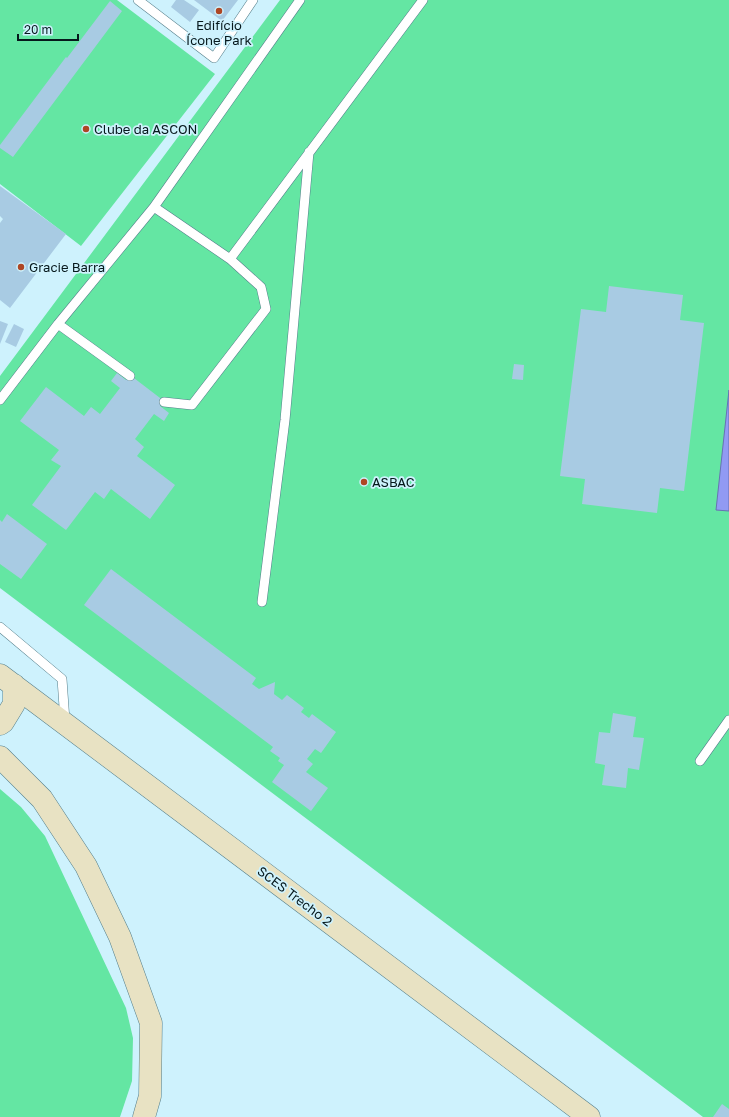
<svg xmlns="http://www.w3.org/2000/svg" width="729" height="1117" font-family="'Golos Text',sans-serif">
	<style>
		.green { fill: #64e6a3 }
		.water { fill: #919af3; stroke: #6773b2 }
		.building { fill: #a8cbe3 }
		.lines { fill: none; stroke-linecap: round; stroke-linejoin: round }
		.service-casing { stroke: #547e8a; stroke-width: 10 }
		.secondary-casing { stroke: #547e8a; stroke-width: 23 }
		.service { stroke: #fff; stroke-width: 9 }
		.secondary { stroke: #e8e2c3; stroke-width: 22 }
		.poi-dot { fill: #ae4624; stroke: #cef2fd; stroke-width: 1.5 }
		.labels { text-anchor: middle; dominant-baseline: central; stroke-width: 3.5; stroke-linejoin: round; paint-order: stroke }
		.poi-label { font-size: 13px; fill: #06181c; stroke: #cef2fd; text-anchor: start }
		.street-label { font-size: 13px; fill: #06181c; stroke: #cef2fd }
	</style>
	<rect width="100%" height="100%" fill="#cef2fd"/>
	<!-- green -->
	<path class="green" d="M0,0h117l98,74 -134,172 -81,-62z
		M280,0h449v1117h-26l-703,-529v-212z
		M0,789l21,18 24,29 81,172 7,30 -1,43 -12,36h-120z"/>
	<!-- water -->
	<path class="water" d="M729,390v121l-13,-1z"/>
	<!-- building -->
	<path class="building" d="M176,0h8l15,10 -9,12 -19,-15z
		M194,0h44l-16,21z
		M110,1l12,10 -109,146 -13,-9v-3l66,-88 1,1z
		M0,186l66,48 -56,74 -10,-8v-77l3,-4 -3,-3z
		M609,286l74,9 -3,25 24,3 -20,168 -24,-3 -3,25 -75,-9 3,-25 -25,-3 21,-167 25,3z
		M0,321l8,3 -8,20z
		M14,324l10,5 -8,18 -11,-5z
		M514,364l10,1 -1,15 -11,-1z
		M117,373l9,7 4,-5 34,26 -4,5 9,7 -5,8 -10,-7 -19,25 9,8 -7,9 38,29 -25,34 -39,-30 -7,10 -9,-7 -29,38 -34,-25 29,-39 -10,-6 8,-10 -39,-29 26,-34 38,29 7,-9 9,7 20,-26 -9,-7z
		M7,514l40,30 -26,35 -21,-15v-44l2,2z
		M111,569l145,109 -4,6 7,5 16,-7 -1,12 8,6 5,-5 17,13 -3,4 8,6 3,-4 24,18 -15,21 -6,-4 -8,10 6,5 -7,8 22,16 -17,23 -39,-29 12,-17 -6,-4 2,-3 -10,-7 3,-4 -189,-142z
		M613,713l23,4 -3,20 11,1 -5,32 -11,-2 -2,20 -24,-3 3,-20 -10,-2 4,-31 11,1z
		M722,1104l7,5v8h-16z"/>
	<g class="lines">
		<!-- service casing -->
		<g class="service-casing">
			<path id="service" d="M138,0l76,58 39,-58
				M230,259l193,-259
				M130,376l-72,-52 96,-117
				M0,400l58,-76
				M164,402l28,3 74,-96 -5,-22 -31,-28 -76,-52 146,-207
				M262,602l23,-182 24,-268
				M0,627l62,52 3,42
				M700,761l29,-41"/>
		</g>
		<!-- secondary casing -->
		<g class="secondary-casing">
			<path id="secondary" d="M0,675l589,442
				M0,724l3,-2 11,-18v-19
				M0,757l42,42 44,67 34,71 31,86 -1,73 -6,21"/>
		</g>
		<!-- service -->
		<use href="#service" class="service"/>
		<!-- secondary -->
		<use href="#secondary" class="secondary"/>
	</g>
	<!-- markers -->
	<g class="poi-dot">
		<circle cx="219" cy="11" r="4"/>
		<circle cx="86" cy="129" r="4"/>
		<circle cx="21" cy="267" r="4"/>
		<circle cx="364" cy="482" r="4"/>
	</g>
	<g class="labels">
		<!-- poi labels -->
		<g class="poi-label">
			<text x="219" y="25" text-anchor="middle">Edifício<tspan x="219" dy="15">Ícone Park</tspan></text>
			<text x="94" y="129">Clube da ASCON</text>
			<text x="29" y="267">Gracie Barra</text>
			<text x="372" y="482">ASBAC</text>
		</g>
		<!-- street labels -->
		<g class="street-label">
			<text transform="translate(295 896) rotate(37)">SCES Trecho 2</text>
		</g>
	</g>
	<!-- scale -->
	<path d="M18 34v6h60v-6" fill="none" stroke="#06181c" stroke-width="2"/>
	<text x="24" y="34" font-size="12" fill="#06181c" stroke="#cef2fd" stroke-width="3" paint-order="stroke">20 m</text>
</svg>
